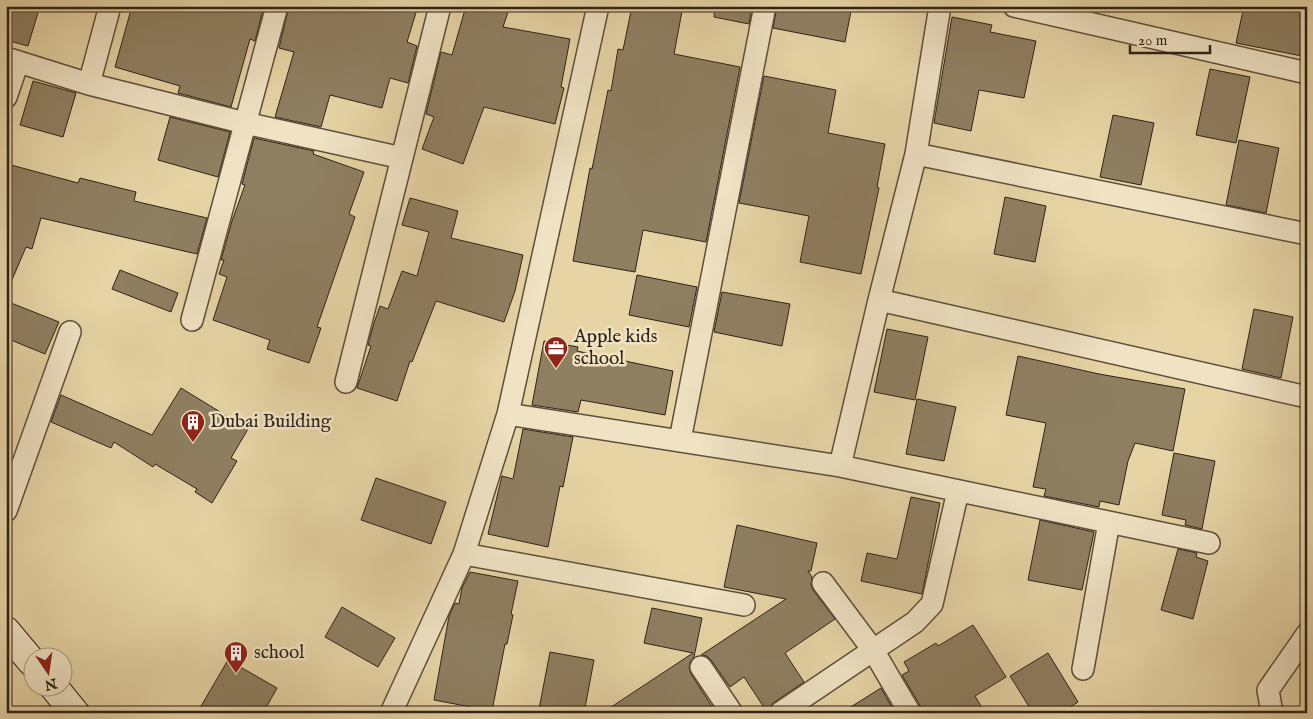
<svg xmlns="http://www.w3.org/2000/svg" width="1313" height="719" font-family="'IM FELL English',serif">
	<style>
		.building { fill: #8e7f61; stroke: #2f2218 }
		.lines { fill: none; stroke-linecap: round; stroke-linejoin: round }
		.street-casing { stroke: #5d4e3b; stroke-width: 24 }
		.secondary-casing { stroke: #2f2218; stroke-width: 30 }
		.street { stroke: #efe3c4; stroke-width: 21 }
		.secondary { stroke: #efe3c4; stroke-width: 28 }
		.labels { text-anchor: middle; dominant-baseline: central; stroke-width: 5; stroke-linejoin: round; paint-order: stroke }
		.poi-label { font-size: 19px; fill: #2f2218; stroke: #efe3c4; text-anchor: start }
	</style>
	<rect width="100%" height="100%" fill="#e6d4a5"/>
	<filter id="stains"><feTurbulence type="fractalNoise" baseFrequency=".004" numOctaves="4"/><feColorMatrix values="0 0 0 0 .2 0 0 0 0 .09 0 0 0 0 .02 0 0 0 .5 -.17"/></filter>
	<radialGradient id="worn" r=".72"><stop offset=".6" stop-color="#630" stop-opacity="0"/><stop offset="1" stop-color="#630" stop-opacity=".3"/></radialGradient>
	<!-- building -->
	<path class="building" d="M6,6h34l-12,40 -22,-6z
		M132,6h132l-9,35 -5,-2 -19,68 -53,-14 2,-7 -65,-19z
		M289,6h129l-11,36 10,4 -9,37 -18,-5 -8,30 -52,-13 -9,32 -46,-10 19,-65 -15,-4z
		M466,6h44l-7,21 67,12 -9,48 3,1 -9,36 -71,-17 -21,57 -41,-15 12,-32 -8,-3 15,-62 11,3z
		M632,6h51l-9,48 66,13 -34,175 -63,-12 -8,42 -62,-11 17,-93 2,1 16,-79 3,1 7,-42 5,1z
		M715,6h37l-3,18 -35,-7z
		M777,6h75l-7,36 -72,-14z
		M1244,6h63v51l-71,-14z
		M952,17l40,8 -2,7 46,9 -12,57 -45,-8 -8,41 -37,-8z
		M1210,69l40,8 -14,66 -40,-8z
		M764,76l72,14 -8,43 57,11 -8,43 2,1 -18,86 -61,-12 9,-46 -70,-13z
		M33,81l43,12 -13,44 -43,-12z
		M1113,115l41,8 -13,62 -41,-8z
		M170,117l60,15 -12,45 -60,-17z
		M254,138l60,13 -1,3 51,18 -15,42 6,3 -38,110 4,1 -12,35 -42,-14 3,-9 -57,-20 14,-43 -8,-3 5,-14h-3l11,-39 13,-36 -3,-1z
		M1239,140l40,8 -13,65 -40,-8z
		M11,165l67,18 2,-5 56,14 -2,9 73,17 -10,36 -156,-36 -9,31 -6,-2 -20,47v-114z
		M1005,197l41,9 -11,56 -41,-8z
		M410,198l48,13 -7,27 72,17 -8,36 -11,31 -68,-21 -24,61 -2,-1 -13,40 -40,-13 14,-42 -3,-1 6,-22 6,-17 8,3 14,-38 15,5 12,-44 -27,-7z
		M120,270l58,23 -7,19 -59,-23z
		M637,275l60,12 -8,40 -60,-12z
		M722,292l68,12 -8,42 -68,-14z
		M6,301l53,21 -14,32 -39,-16z
		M1254,309l39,8 -12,61 -39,-9z
		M887,329l41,8 -13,63 -41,-8z
		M544,341l34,6 -1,4 96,20 -8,44 -84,-15 -3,12 -46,-7z
		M1018,356l81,18 86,15 -12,62 -38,-8 -7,18 -9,44 -19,-4 -1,6 -55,-11 2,-7 -13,-2 13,-64 -40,-8z
		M181,388l67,41 -17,29 6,3 -25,42 -17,-11 2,-3 -42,-25 -2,3 -39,-25 -3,6 -60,-26 10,-27 91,40z
		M917,399l39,8 -12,54 -38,-7z
		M523,429l50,8 -10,50 -3,-1 -12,61 -60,-13 14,-58 11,3z
		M1174,453l41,8 -13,68 -17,-4 1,-5 -24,-5z
		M376,478l70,24 -15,42 -70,-24z
		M911,497l29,6 -18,91 -61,-13 6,-28 30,6z
		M1040,520l54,12 -12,58 -54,-10z
		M737,525l80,18 -6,28h-3l4,6 -1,8 2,5 22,29 -50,34 19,29 -31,21 -6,9 -23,-35 -14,10 -19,-27 -4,-4 -6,-1 85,-56 -62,-12z
		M1178,549l19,4 -1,4 12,4 -15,58 -32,-9z
		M470,572l48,9 -7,33 2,1 -6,29h-2l-13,67 -58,-11 15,-84 6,-13 4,1 3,-16z
		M342,607l53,31 -17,29 -53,-30z
		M652,608l50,10 -8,39 -4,5 -1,6 2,6 25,39h-114l91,-60 -49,-10z
		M973,625l33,52 -31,19 10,17h-63l-1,-6 -19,-32 7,-4 -5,-9 32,-19 2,3z
		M550,652l44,8 -10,53h-27l-18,-4z
		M1048,653l30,49 -17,11h-28l-23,-37z
		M228,660l49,28 -14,25h-66z
		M881,688l14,25h-54z"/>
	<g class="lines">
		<!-- street casing -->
		<g class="street-casing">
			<path id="street" d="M1014,6l293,67
				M6,58l83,26 156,39 157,35
				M89,84l21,-78
				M6,97l12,-35
				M916,154l391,80
				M879,300l428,97
				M192,320l85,-314
				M346,382l94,-376
				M508,414l332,52 369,77
				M680,440l85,-434
				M840,466l39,-166 37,-146 24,-148
				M6,511l64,-179
				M464,554l280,51
				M823,583l50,67 37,63
				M701,667l31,46
				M1083,669l26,-147
				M391,713l73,-159 44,-140 90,-408
				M780,713l135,-91 17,-18 26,-113
				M1272,713l-4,-23 39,-56"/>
		</g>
		<!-- secondary casing -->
		<g class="secondary-casing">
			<path id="secondary" d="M6,631l26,31
				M53,686l22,27"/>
		</g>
		<!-- street -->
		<use href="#street" class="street"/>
		<!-- secondary -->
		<use href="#secondary" class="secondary"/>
	</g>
	<!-- icons -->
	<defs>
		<g id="office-pin" transform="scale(1.25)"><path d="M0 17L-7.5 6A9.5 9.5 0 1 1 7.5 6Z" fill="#8f2418" stroke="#efe3c4"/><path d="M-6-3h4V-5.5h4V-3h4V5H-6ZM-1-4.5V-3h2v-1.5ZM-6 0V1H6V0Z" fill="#fff"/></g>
		<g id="building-pin" transform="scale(1.25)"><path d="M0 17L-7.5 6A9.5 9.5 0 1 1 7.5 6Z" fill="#8f2418" stroke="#efe3c4"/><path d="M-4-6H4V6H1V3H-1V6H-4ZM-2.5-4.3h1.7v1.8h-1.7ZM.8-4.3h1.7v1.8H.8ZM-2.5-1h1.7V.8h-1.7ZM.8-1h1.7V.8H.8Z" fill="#fff"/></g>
	</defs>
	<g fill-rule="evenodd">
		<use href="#office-pin" x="556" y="348"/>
		<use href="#building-pin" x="193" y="422"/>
		<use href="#building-pin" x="236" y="653"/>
	</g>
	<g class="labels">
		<!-- poi labels -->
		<g class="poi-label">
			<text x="574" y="337">Apple kids<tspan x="574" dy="22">school</tspan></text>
			<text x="210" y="422">Dubai Building</text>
			<text x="254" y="653">school</text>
		</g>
	</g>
	<!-- margin -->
	<rect width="1313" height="719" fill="none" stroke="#e6d4a5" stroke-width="25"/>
	<rect x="8" y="8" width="1298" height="704" fill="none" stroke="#2f2218" stroke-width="2.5"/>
	<rect x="12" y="12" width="1288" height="694" fill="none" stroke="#2f2218"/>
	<!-- north arrow -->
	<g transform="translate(48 672) rotate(167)"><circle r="24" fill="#efe3c4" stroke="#a2967f"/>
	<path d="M0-4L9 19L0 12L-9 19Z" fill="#8f2418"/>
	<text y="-8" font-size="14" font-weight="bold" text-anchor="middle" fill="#2f2218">N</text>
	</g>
	<!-- scale -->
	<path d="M1130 45v8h80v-8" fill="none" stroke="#2f2218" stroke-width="2.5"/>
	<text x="1138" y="45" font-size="15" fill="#2f2218" stroke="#efe3c4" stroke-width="4" paint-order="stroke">20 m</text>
	<rect width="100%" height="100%" filter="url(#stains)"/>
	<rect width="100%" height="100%" fill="url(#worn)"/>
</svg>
